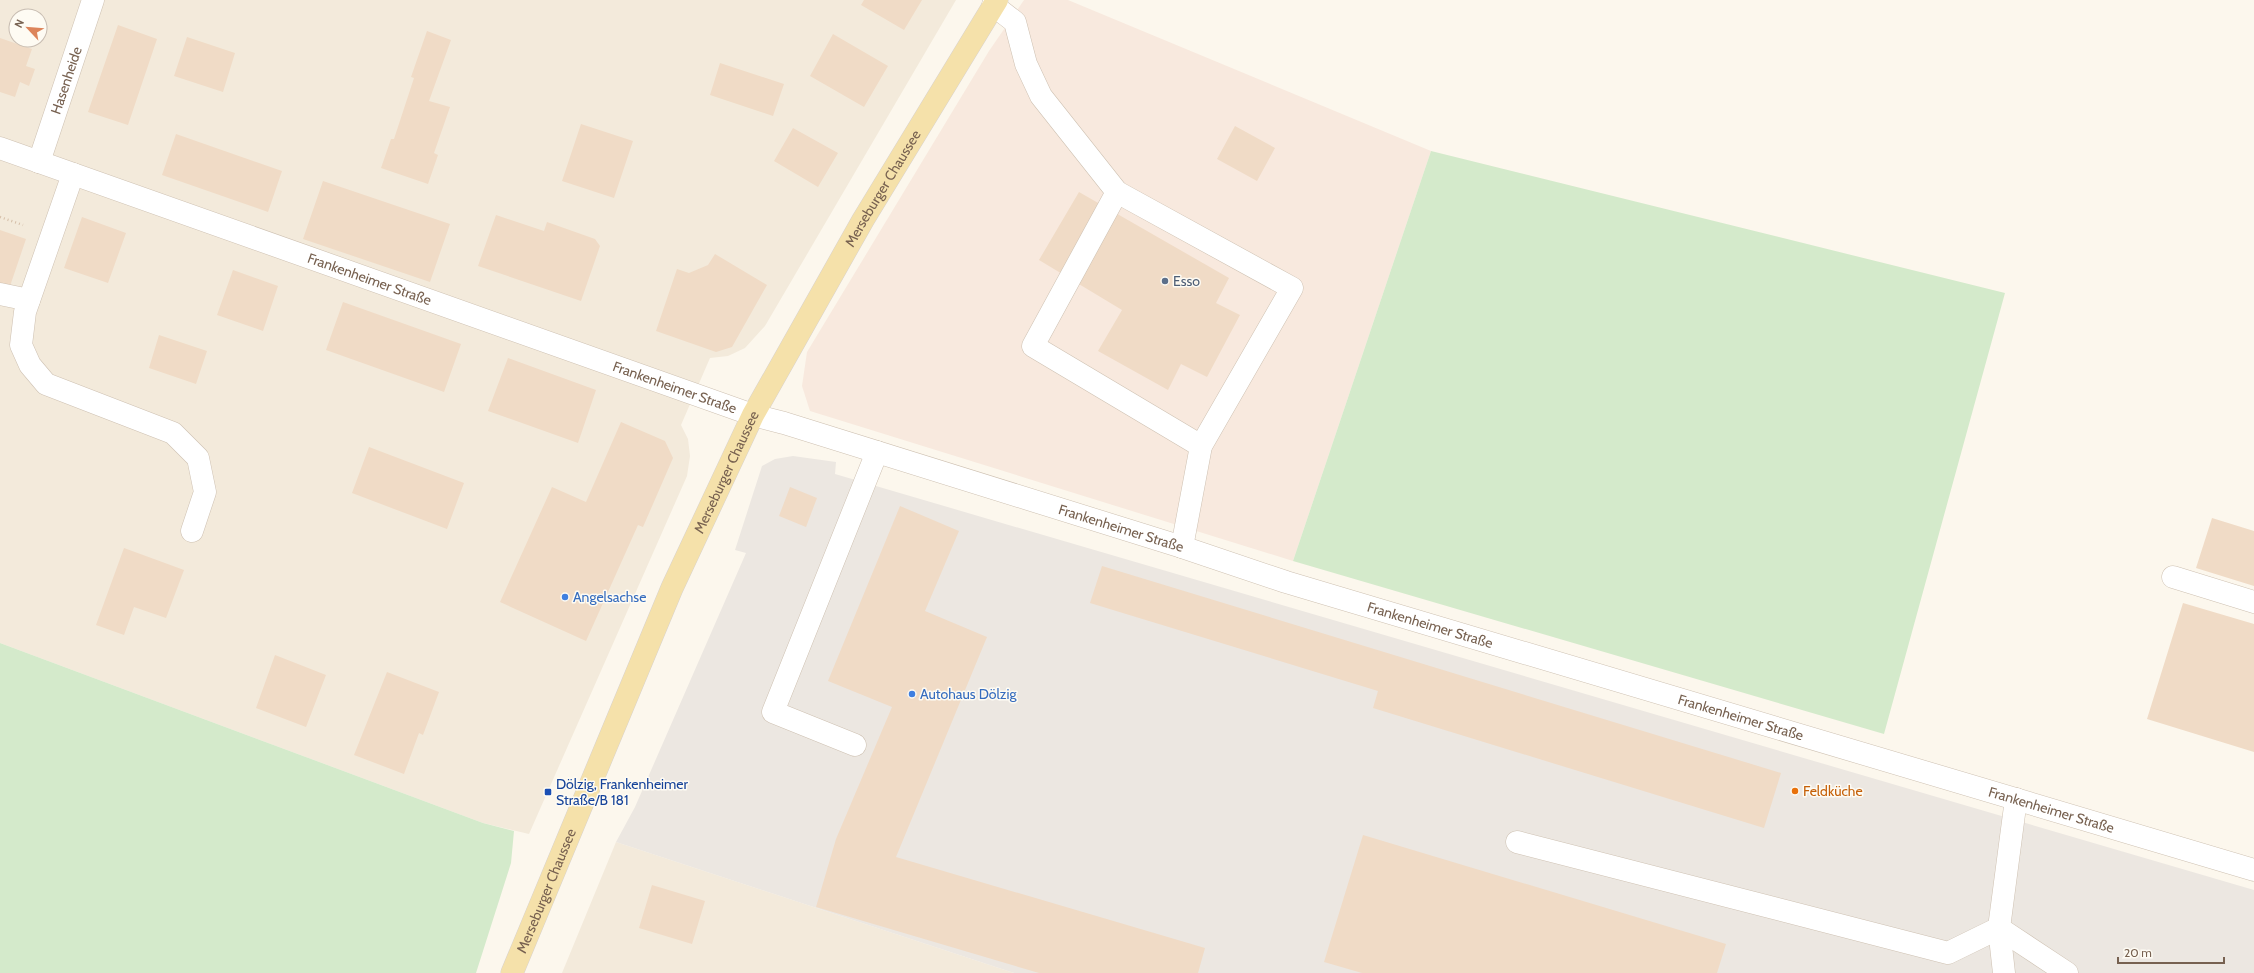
<svg xmlns="http://www.w3.org/2000/svg" width="2254" height="973" font-family="Cabin,sans-serif">
	<style>
		.residential { fill: #f3eadb; fill-rule: evenodd }
		.commercial { fill: #f8e9de }
		.industrial { fill: #ece7e1 }
		.green { fill: #d4eacb }
		.building { fill: #f0dbc6 }
		.lines { fill: none; stroke-linecap: round; stroke-linejoin: round }
		.minor-casing { stroke: #cec1b2; stroke-width: 23 }
		.major-casing { stroke: #d9d3ce; stroke-width: 23 }
		.path { stroke: #d5bea8; stroke-width: 2.5; stroke-dasharray: 1 3; stroke-linecap: butt }
		.minor { stroke: #fff; stroke-width: 22 }
		.major { stroke: #f5e1aa; stroke-width: 22 }
		.service-dot { fill: #5c6f8a; stroke: #fefbf3; stroke-width: 1.5 }
		.shop-dot { fill: #3f7fe0; stroke: #fefbf3; stroke-width: 1.5 }
		.food-dot { fill: #e8710a; stroke: #fefbf3; stroke-width: 1.5 }
		.transit-dot { fill: #1a4fb4; stroke: #fefbf3; stroke-width: 1.5 }
		.labels { text-anchor: middle; dominant-baseline: central; stroke-width: 3; stroke-linejoin: round; paint-order: stroke }
		.street-label { font-size: 14px; fill: #776150; stroke: #fefbf3 }
		.service-label { font-size: 14px; fill: #4e5e75; stroke: #fefbf3; text-anchor: start }
		.shop-label { font-size: 14px; fill: #366cbe; stroke: #fefbf3; text-anchor: start }
		.transit-label { font-size: 14px; fill: #164399; stroke: #fefbf3; text-anchor: start }
		.food-label { font-size: 14px; fill: #c56008; stroke: #fefbf3; text-anchor: start }
	</style>
	<rect width="100%" height="100%" fill="#fcf7ed"/>
	<!-- residential -->
	<path class="residential" d="M0,0h956l-191,326 -20,22 -17,8 -18,2 -29,67 7,14 2,17 -3,20 -158,358 -46,-11 -483,-180zM16,16h24v24h-24z
		M616,842l398,131h-452z"/>
	<!-- commercial -->
	<path class="commercial" d="M1024,0h44l363,151 -138,410 -483,-150 -8,-25 5,-34 182,-301z"/>
	<!-- industrial -->
	<path class="industrial" d="M793,456l43,6 -1,12 1419,416v83h-1240l-398,-131 19,-35 111,-254 -11,-3 27,-84 13,-7z"/>
	<!-- green -->
	<path class="green" d="M1431,151l574,142 -121,441 -591,-173z
		M0,643l483,180 31,8 -3,32 -35,110h-476z"/>
	<!-- building -->
	<path class="building" d="M864,0h58l-18,30 -43,-25z
		M118,25l39,14 -29,86 -40,-13z
		M427,31l24,9 -22,61 21,6 -16,46 4,2 -10,29 -47,-16 10,-29h3l20,-61 -3,-1z
		M833,34l55,32 -24,41 -54,-31z
		M187,37l48,16 -12,39 -49,-16z
		M0,38l32,11 -6,17 9,3 -6,17 -9,-4 -5,15 -15,-5z
		M720,63l64,21 -11,32 -63,-21z
		M581,124l52,17 -19,57 -52,-17z
		M1235,126l40,22 -18,33 -40,-22z
		M793,128l45,25 -20,34 -44,-26z
		M176,134l106,37 -14,41 -106,-37z
		M323,181l127,43 -20,58 -127,-43z
		M1079,192l150,86 -13,25 24,12 -33,62 -26,-13 -13,26 -70,-39 24,-41 -83,-50z
		M496,215l48,16 3,-9 48,17 5,7 -19,55 -103,-35z
		M82,217l44,16 -18,50 -44,-15z
		M0,230l26,9 -18,53 -8,-3z
		M715,254l52,31 -35,62 -16,5 -60,-21 21,-62 12,4 19,-8z
		M233,270l45,16 -15,45 -46,-16z
		M343,302l118,42 -17,48 -118,-42z
		M159,335l48,16 -11,33 -47,-16z
		M508,358l88,32 -18,53 -90,-32z
		M621,422l44,19 8,17 -30,69 -5,-2 -52,116 -86,-39 52,-115 34,15z
		M369,447l95,36 -17,46 -95,-36z
		M790,487l27,11 -11,29 -27,-11z
		M900,506l59,25 -34,80 62,26 -91,220 309,91 -7,25h-159l-223,-66 20,-68 56,-132 -64,-26z
		M2212,518l42,13v55l-58,-18z
		M124,548l60,22 -18,48 -32,-11 -10,28 -28,-10z
		M1102,566l679,207 -17,55 -391,-120 5,-17 -288,-88z
		M2183,603l71,21v128l-107,-33z
		M275,655l51,20 -20,52 -50,-19z
		M387,672l52,20 -16,43 -4,-2 -15,41 -50,-19z
		M1363,835l363,109 -9,29h-355l-38,-11z
		M652,885l53,16 -13,43 -53,-16z"/>
	<g class="lines">
		<!-- minor casing -->
		<g class="minor-casing">
			<g id="minor">
				<path d="M993,5l22,17 11,42 15,32 76,96 175,96 -91,158 -19,101"/>
				<path id="s1" d="M0,148l753,267 31,8 398,124 104,35 968,288"/>
				<path id="s2" d="M39,162l54,-162"/>
				<path d="M73,174l-48,138 -4,33 9,20 16,19 127,49 25,25 7,34 -13,39"/>
				<path d="M1117,192l-84,154 168,100"/>
				<path d="M0,294l29,6"/>
				<path d="M2173,577l81,25"/>
				<path d="M855,745l-82,-33 104,-260"/>
				<path d="M1517,842l431,111 51,-25 17,-129"/>
				<path d="M1999,928l68,45"/>
				<path d="M1999,928l5,45"/>
			</g>
		</g>
		<!-- major casing -->
		<g class="major-casing">
			<g id="major">
				<path id="s3" d="M512,973l160,-385 81,-173 110,-195 134,-220"/>
			</g>
		</g>
		<!-- path -->
		<path class="path" d="M0,217l23,8"/>
		<!-- minor -->
		<use href="#minor" class="minor"/>
		<!-- major -->
		<use href="#major" class="major"/>
	</g>
	<!-- markers -->
	<circle class="service-dot" cx="1165" cy="281" r="4"/>
	<g class="shop-dot">
		<circle cx="565" cy="597" r="4"/>
		<circle cx="912" cy="694" r="4"/>
	</g>
	<circle class="food-dot" cx="1795" cy="791" r="4"/>
	<rect class="transit-dot" x="544" y="788" width="8" height="8" rx="2"/>
	<g class="labels">
		<!-- street labels -->
		<g class="street-label">
			<text stroke="none"><textPath href="#s2" startOffset="86">Hasenheide</textPath></text>
			<text stroke="none"><textPath href="#s3" startOffset="869">Merseburger Chaussee</textPath></text>
			<text stroke="none"><textPath href="#s1" startOffset="392">Frankenheimer Straße</textPath></text>
			<text stroke="none"><textPath href="#s1" startOffset="716">Frankenheimer Straße</textPath></text>
			<text stroke="none"><textPath href="#s3" startOffset="545">Merseburger Chaussee</textPath></text>
			<text stroke="none"><textPath href="#s1" startOffset="1184">Frankenheimer Straße</textPath></text>
			<text stroke="none"><textPath href="#s1" startOffset="1508">Frankenheimer Straße</textPath></text>
			<text stroke="none"><textPath href="#s1" startOffset="1832">Frankenheimer Straße</textPath></text>
			<text stroke="none"><textPath href="#s1" startOffset="2156">Frankenheimer Straße</textPath></text>
			<text stroke="none"><textPath href="#s3" startOffset="89">Merseburger Chaussee</textPath></text>
		</g>
		<!-- service labels -->
		<g class="service-label">
			<text x="1173" y="281">Esso</text>
		</g>
		<!-- shop labels -->
		<g class="shop-label">
			<text x="573" y="597">Angelsachse</text>
			<text x="920" y="694">Autohaus Dölzig</text>
		</g>
		<!-- transit labels -->
		<g class="transit-label">
			<text x="556" y="784">Dölzig, Frankenheimer<tspan x="556" dy="16">Straße/B 181</tspan></text>
		</g>
		<!-- food labels -->
		<g class="food-label">
			<text x="1803" y="791">Feldküche</text>
		</g>
	</g>
	<!-- north arrow -->
	<g transform="translate(28 28) rotate(296)"><circle r="19" fill="#fefbf3" stroke="#c8bdb2"/>
	<path d="M0-3L7 15L0 10L-7 15Z" fill="#dd845a"/>
	<text y="-6" font-size="11" font-weight="bold" text-anchor="middle" fill="#776150">N</text>
	</g>
	<!-- scale -->
	<path d="M2118 957v6h106v-6" fill="none" stroke="#776150" stroke-width="2"/>
	<text x="2124" y="957" font-size="12" fill="#776150" stroke="#fefbf3" stroke-width="3" paint-order="stroke">20 m</text>
</svg>
